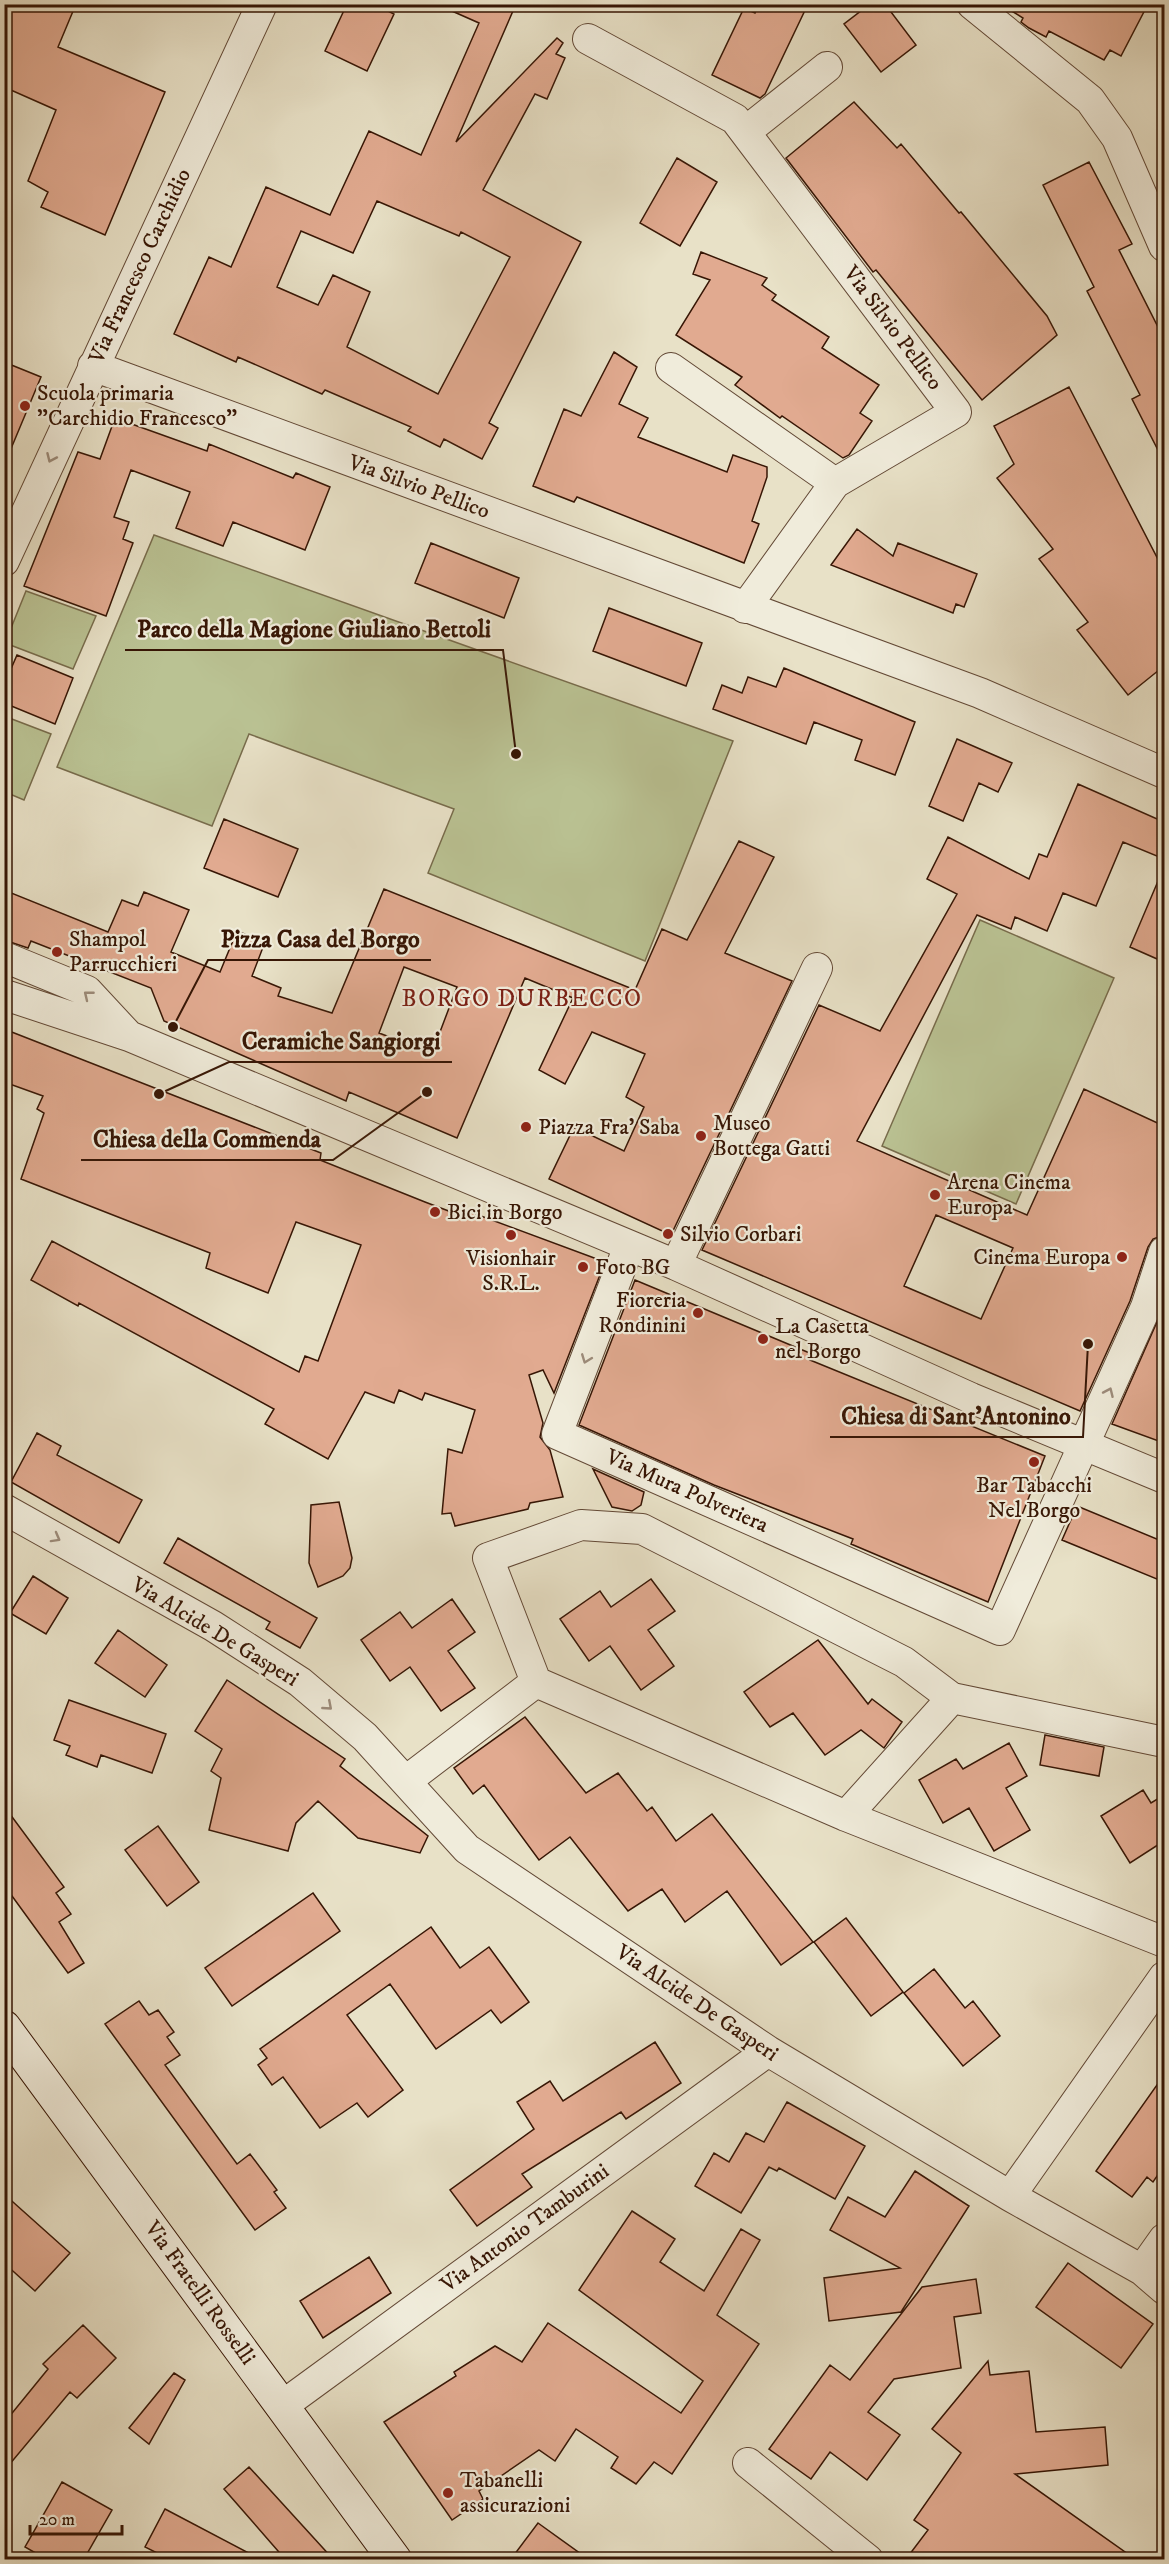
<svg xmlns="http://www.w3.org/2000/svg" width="1169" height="2564" font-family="'IM FELL DW Pica',serif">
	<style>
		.green { fill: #bac293; stroke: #786c4c; stroke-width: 1.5 }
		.building { fill: #e1aa90; stroke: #371605; stroke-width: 1.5; fill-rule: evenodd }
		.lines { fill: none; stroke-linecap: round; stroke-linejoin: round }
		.minor-casing { stroke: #634936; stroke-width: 32 }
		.secondary-casing { stroke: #371605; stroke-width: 35 }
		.minor { stroke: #f0ecdb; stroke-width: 30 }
		.secondary { stroke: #f0ecdb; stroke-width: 33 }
		.oneway { stroke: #9d8c7b }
		.poi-dot { fill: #8f2418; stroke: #f0ecdb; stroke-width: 2 }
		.labels { text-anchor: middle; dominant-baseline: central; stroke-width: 4.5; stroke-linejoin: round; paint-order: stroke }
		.street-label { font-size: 22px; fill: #371605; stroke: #f0ecdb }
		.poi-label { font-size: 22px; fill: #371605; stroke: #f0ecdb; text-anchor: start }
		.neighbourhood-label { font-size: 24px; letter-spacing: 1.5px; fill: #7a1f14; stroke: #f0ecdb }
		.leader { fill: none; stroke: #371605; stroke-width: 2 }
		.callout-dot { fill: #371605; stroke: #f0ecdb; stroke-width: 2 }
		.callout-label { font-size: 24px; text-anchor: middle; font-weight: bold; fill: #371605; stroke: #f0ecdb; stroke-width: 4.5; stroke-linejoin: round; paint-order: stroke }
	</style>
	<rect width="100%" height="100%" fill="#e8e1c7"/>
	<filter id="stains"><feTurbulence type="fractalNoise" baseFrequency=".00333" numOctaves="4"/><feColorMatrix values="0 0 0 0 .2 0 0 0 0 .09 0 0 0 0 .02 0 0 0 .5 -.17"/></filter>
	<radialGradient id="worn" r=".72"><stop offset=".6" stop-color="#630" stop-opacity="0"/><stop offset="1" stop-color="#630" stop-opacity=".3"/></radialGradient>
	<!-- green -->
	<path class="green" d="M154,535l579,206 -88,220 -217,-88 26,-64 -205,-75 -37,92 -155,-59z
		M26,591l70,25 -23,53 -68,-26z
		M4,716l47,18 -27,66 -19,-8z
		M980,920l134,58 -98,226 -134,-58z"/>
	<!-- building -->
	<path class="building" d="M4,4h72l-18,43 107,45 -60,143 -64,-28 7,-15 -20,-11 28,-71 -52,-23z
		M347,4h27l20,10 -27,57 -42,-20z
		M436,4h80l-60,138 101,-104 6,5 -7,11 9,4 -18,41 -12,-5 -52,96 98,52 -92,181 9,5 -16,31 -38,-20 -4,8 -32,-16 3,-4 -86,-37 -3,4 -84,-37 -2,5 -62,-28 35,-77 22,10 35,-80 64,28 39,-84 52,24 58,-132zM377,201l82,35 2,-4 49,25 -72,137 -91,-47 23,-55 -37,-17 -15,30 -41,-18 24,-56 52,22z
		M759,4h49l-43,90 -5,4 -48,-23 32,-67 11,5z
		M870,4h15l31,41 -35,27 -37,-48z
		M1000,4h148l-27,52 -11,-6 -6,10 -55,-29 -3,6 -17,-9 -8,-6 2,-4z
		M854,102l43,46 4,-4 58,69 2,-1 86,104 10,19 -75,65 -106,-130 -3,2 -87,-114z
		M677,158l40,24 -37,64 -40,-23z
		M1089,162l43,82 -13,6 45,89v123l-32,-63 8,-4 -53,-104 7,-4 -51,-102z
		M701,252l66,26 -5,7 14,10 -4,5 57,37 -7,11 57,37 -19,28 12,8 -23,34 -6,3 -61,-42 -2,2 -45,-33 7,-8 -66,-42 34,-55 -17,-6z
		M614,352l23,15 -18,37 29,14 -10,19 89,35 6,-17 34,12v10l-15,44 7,3 -15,39 -167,-66 -3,5 -41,-16 31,-77 17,7z
		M4,362l37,15 -36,86h-1z
		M1069,387l95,184v95l-36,29 -51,-65 11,-8 -49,-63 14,-10 -56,-71 17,-14 -20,-38z
		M115,418l92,33 2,-7 84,34 3,-5 34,14 -25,63 -72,-28 -10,24 -47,-18 14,-36 -59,-22 -17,47 15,5 -6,17 10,4 -27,73 -82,-30 54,-134 22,7z
		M857,529l36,27 5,-13 79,31 -13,33 -8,-3 -3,9 -122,-48z
		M431,543l88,35 -15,40 -89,-35z
		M609,608l93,35 -16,43 -93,-35z
		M17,655l56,23 -18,46 -51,-21v-18z
		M784,668l131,54 -20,53 -40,-15 7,-20 -48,-18 -8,22 -93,-35 9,-24 20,8 6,-16 28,10z
		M957,739l55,24 -14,29 -19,-9 -16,38 -34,-15z
		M1078,784l86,38v37l-41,-17 -27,64 -33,-13 -16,38 -32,-14 -4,12 -34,-14 -120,226 170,74 57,-126 80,37v109l-11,4 -5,8 -18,54 -50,110 -378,-161 117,-245 61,26 77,-137 -30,-15 21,-42 81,42 10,-25 8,3zM936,1215l77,33 -32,71 -77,-33z
		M224,819l74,30 -20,48 -74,-29z
		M739,841l35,16 -49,96 67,28 -121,254 -122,-56 25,-52 50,24 20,-44 -18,-10 19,-43 -53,-22 -27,52 -26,-14 34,-72 -48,-20 -68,160 -108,-46 -3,9 -182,-80 -13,-33 -120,-47 -3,7 -24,-8v-50l104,42 14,-32 16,6 6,-14 45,18 -18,42 49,20 17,-41 28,11 -13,34 29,12 -3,8 54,17 52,-124 251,101 27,-61 25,11zM404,967l53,20 -25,66 -53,-20z
		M1164,867v95l-34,-15z
		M4,1029l317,124 -1,7 105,42 42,16 3,-6 135,50 -51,131 -11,-23 -14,5 14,48 -3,14 10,13 13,47 -33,6 -2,6 -73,17 -4,-13 -9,1 6,-65 14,4 13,-43 -50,-17 -3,7 -23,-10 -5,13 -29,-11 -37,67 -63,-35 9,-15 -195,-106 -1,3 -47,-26 21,-39 247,131 6,-16 13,5 43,-116 -65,-23 -28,71 -62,-25 4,-15 -189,-74 23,-66 -7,-4 6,-13 -39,-14z
		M635,1280l177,74 -2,6 235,96 -57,146 -137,-58 2,-5 -139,-54 -135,-60z
		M1164,1306v137l-52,-19z
		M37,1433l24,13 -4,9 85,45 -23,43 -108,-61z
		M593,1469l51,23 -3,13 -9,6 -20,-4z
		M339,1502l13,56 -2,10 -7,8 -25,11 -9,-24 2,-58z
		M1077,1506l87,36v40l-102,-42z
		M178,1538l139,80 -17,30 -34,-19 4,-7 -106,-59z
		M33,1576l35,22 -22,36 -36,-21z
		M651,1579l24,32 -27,19 26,36 -33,24 -31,-44 -21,15 -29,-42 40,-28 11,16z
		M452,1599l23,33 -27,19 27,37 -34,23 -31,-44 -20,14 -29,-41 39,-28 12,16z
		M118,1630l49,35 -22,32 -50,-34z
		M818,1640l50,64 4,-5 30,23 -18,26 -23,-18 -36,25 -32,-42 -23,14 -26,-35z
		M227,1680l118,79 -5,7 88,70 -8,17 -62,-15 -40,-37 -22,22 -8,28 -79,-21 12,-52 -10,-7 11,-22 -27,-18z
		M69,1700l97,34 -14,39 -51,-18 -4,12 -31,-12 4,-9 -16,-6z
		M525,1717l61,76 32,-20 29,38 5,-4 24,34 36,-27 101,128 -32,23 -54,-74 -42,31 -23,-33 -34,22 -58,-74 -31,23 -55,-75 -11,9 -19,-26z
		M1045,1735l59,12 -5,29 -59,-11z
		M1009,1743l18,33 -21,12 24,42 -36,21 -25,-43 -26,15 -24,-43 37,-21 7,10z
		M1143,1790l8,13 13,-8v46l-34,22 -29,-47z
		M4,1806l60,81 -8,6 15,21 -12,8 25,41 -16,10 -64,-88z
		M158,1826l41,56 -32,24 -42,-56z
		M313,1893l27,38 -108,75 -27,-38z
		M846,1918l57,74 -32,24 -57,-74z
		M431,1927l29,41 29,-21 40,55 -28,21 -10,-13 -55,39 -46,-65 -43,31 56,75 -35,27 -11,-14 -37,25 -37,-51 -11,8 -14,-20 9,-7 -7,-9z
		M934,1969l31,39 8,-7 27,35 -37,30 -59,-73z
		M139,2001l10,14 9,-5 16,22 -7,5 13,18 -15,10 72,99 13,-10 27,36 -3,2 12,16 -31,22 -150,-206z
		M655,2042l26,41 -55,36 -5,-7 -99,62 10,13 -55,39 -27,-36 84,-61 -17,-27 33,-21 13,20z
		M1164,2075v91l-11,16 -6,-5 -15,20 -36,-26z
		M787,2102l78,44 -30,53 -56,-31 -2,3 -8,-4 -28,46 -46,-27 19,-33 15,9 17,-29 18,9z
		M915,2171l54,35 -68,106 -72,9 -5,-43 76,-10 -70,-38 18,-33 37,20z
		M4,2194l66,59 -35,38 -31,-28z
		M632,2211l43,28 -15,23 44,29 37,-62 19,11 -43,75 42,29 -87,130 -18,-12 -18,22 -25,-16 7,-11 -42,-28 -21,32 -16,-11 -60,41 4,8 -31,21 -68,-98 72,-46 -2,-4 41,-26 27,16 26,-39 133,90 22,-32 -124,-91z
		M369,2257l22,36 -68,45 -23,-37z
		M1068,2263l85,61 -32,44 -85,-61z
		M976,2279l5,34 -27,4 7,51 -67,11 -26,33 32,23 -33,45 -37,-28 -19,27 -42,-30 61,-84 20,15 72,-93z
		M83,2325l33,33 -39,40 -7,-6 -66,79v-48l44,-54 -5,-5z
		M988,2361l2,14 39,-4 7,61 69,-5 3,38 -93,9 120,85h-229l22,-29 -14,-10 47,-67 -29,-24z
		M174,2373l11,7 -36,64 -20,-16z
		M249,2467l84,92h-48l-61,-70z
		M62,2482l50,28 -28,49h-38l-21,-12z
		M165,2509l95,50h-91l-24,-12z
		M538,2523l50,36h-77z"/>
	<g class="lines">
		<!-- minor casing -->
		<g class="minor-casing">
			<path id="minor" d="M972,4l118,96 27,38 47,108
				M588,39l147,80 221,293 -121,71 -90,125
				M745,132l82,-65
				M93,366l887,327 184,80
				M671,368l164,115
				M4,561l258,-557
				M4,957l83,34 40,43
				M5,995l124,41 547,229 295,133 193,80
				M629,1246l-72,188 443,196 146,-323 18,-55
				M676,1265l141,-297
				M4,1509l209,117 87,56 65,55 102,112 301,202 242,145 132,74 22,19
				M536,1682l-48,-124 93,-33 61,4 262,133 48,36
				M406,1781l130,-99 310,134 318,126
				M846,1816l106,-118 212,44
				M1010,2196l154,-219
				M1142,2270l22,-31
				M282,2406l486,-355
				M748,2463l120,97"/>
		</g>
		<!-- secondary casing -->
		<g class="secondary-casing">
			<path id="secondary" d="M4,2027l391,533"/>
		</g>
		<!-- minor -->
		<use href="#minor" class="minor"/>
		<!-- secondary -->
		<use href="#secondary" class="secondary"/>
	</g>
	<!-- one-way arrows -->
	<defs><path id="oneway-chevron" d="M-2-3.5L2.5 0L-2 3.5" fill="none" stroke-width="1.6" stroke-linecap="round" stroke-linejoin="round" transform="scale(1.5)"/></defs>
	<g class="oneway">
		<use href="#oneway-chevron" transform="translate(51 458) rotate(114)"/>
		<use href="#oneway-chevron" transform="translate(88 995) rotate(-141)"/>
		<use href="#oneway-chevron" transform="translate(586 1359) rotate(111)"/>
		<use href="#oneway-chevron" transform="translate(1109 1392) rotate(-66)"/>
		<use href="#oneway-chevron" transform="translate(56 1538) rotate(29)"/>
		<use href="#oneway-chevron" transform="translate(328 1706) rotate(41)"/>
	</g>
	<!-- markers -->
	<g class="poi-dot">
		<circle cx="25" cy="406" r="6"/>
		<circle cx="57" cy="952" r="6"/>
		<circle cx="526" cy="1127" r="6"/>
		<circle cx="701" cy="1136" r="6"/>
		<circle cx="935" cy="1195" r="6"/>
		<circle cx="435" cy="1212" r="6"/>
		<circle cx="668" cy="1234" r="6"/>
		<circle cx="511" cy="1235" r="6"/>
		<circle cx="1122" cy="1257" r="6"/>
		<circle cx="583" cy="1267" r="6"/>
		<circle cx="698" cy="1313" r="6"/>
		<circle cx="763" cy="1339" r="6"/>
		<circle cx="1034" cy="1462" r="6"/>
		<circle cx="448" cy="2493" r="6"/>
	</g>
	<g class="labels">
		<!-- street labels -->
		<g class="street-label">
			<text transform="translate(140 266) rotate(-65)">Via Francesco Carchidio</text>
			<text transform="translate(893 328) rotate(53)">Via Silvio Pellico</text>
			<text transform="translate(419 487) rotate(20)">Via Silvio Pellico</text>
			<text transform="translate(687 1491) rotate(24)">Via Mura Polveriera</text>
			<text transform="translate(215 1632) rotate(31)">Via Alcide De Gasperi</text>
			<text transform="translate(697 2003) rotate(34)">Via Alcide De Gasperi</text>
			<text transform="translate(525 2228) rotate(-36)">Via Antonio Tamburini</text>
			<text transform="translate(200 2293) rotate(54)">Via Fratelli Rosselli</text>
		</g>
		<!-- poi labels -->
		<g class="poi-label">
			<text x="37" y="393">Scuola primaria<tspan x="37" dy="25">"Carchidio Francesco"</tspan></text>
			<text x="69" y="939">Shampol<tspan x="69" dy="25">Parrucchieri</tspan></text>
			<text x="713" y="1123">Museo<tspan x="713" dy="25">Bottega Gatti</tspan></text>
			<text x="538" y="1127">Piazza Fra' Saba</text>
			<text x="947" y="1182">Arena Cinema<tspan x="947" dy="25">Europa</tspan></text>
			<text x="447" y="1212">Bici in Borgo</text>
			<text x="680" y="1234">Silvio Corbari</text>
			<text x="1110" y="1257" text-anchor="end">Cinema Europa</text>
			<text x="511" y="1258" text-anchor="middle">Visionhair<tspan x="511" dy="25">S.R.L.</tspan></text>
			<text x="595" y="1267">Foto BG</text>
			<text x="686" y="1300" text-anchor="end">Fioreria<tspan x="686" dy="25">Rondinini</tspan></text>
			<text x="775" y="1326">La Casetta<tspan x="775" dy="25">nel Borgo</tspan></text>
			<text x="1034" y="1485" text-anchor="middle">Bar Tabacchi<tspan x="1034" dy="25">Nel Borgo</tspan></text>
			<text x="460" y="2480">Tabanelli<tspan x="460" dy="25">assicurazioni</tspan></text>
		</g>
		<!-- neighbourhood labels -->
		<g class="neighbourhood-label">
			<text x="522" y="999">BORGO DURBECCO</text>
		</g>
	</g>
	<!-- callouts -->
	<path class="leader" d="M516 754L503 650H125M173 1027L208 960H431M159 1094L229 1062H452M427 1092L333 1160H81M1088 1344L1083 1437H830"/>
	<g class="callout-dot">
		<circle cx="516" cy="754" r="6"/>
		<circle cx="173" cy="1027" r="6"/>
		<circle cx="159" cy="1094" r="6"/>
		<circle cx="427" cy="1092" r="6"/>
		<circle cx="1088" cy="1344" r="6"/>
	</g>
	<g class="callout-label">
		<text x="314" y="637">Parco della Magione Giuliano Bettoli</text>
		<text x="320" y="947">Pizza Casa del Borgo</text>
		<text x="341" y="1049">Ceramiche Sangiorgi</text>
		<text x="207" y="1147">Chiesa della Commenda</text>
		<text x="956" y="1424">Chiesa di Sant'Antonino</text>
	</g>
	<!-- margin -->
	<rect width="1169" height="2564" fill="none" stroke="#e8e1c7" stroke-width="24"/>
	<rect x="6" y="6" width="1157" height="2552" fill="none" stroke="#371605" stroke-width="3"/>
	<rect x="12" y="12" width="1145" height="2540" fill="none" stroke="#371605" stroke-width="1.5"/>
	<!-- scale -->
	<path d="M30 2525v9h92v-9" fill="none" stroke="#371605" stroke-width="3"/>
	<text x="39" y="2525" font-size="18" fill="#371605" stroke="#f0ecdb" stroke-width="4.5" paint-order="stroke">20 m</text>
	<rect width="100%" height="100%" filter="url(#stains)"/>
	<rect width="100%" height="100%" fill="url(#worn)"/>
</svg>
